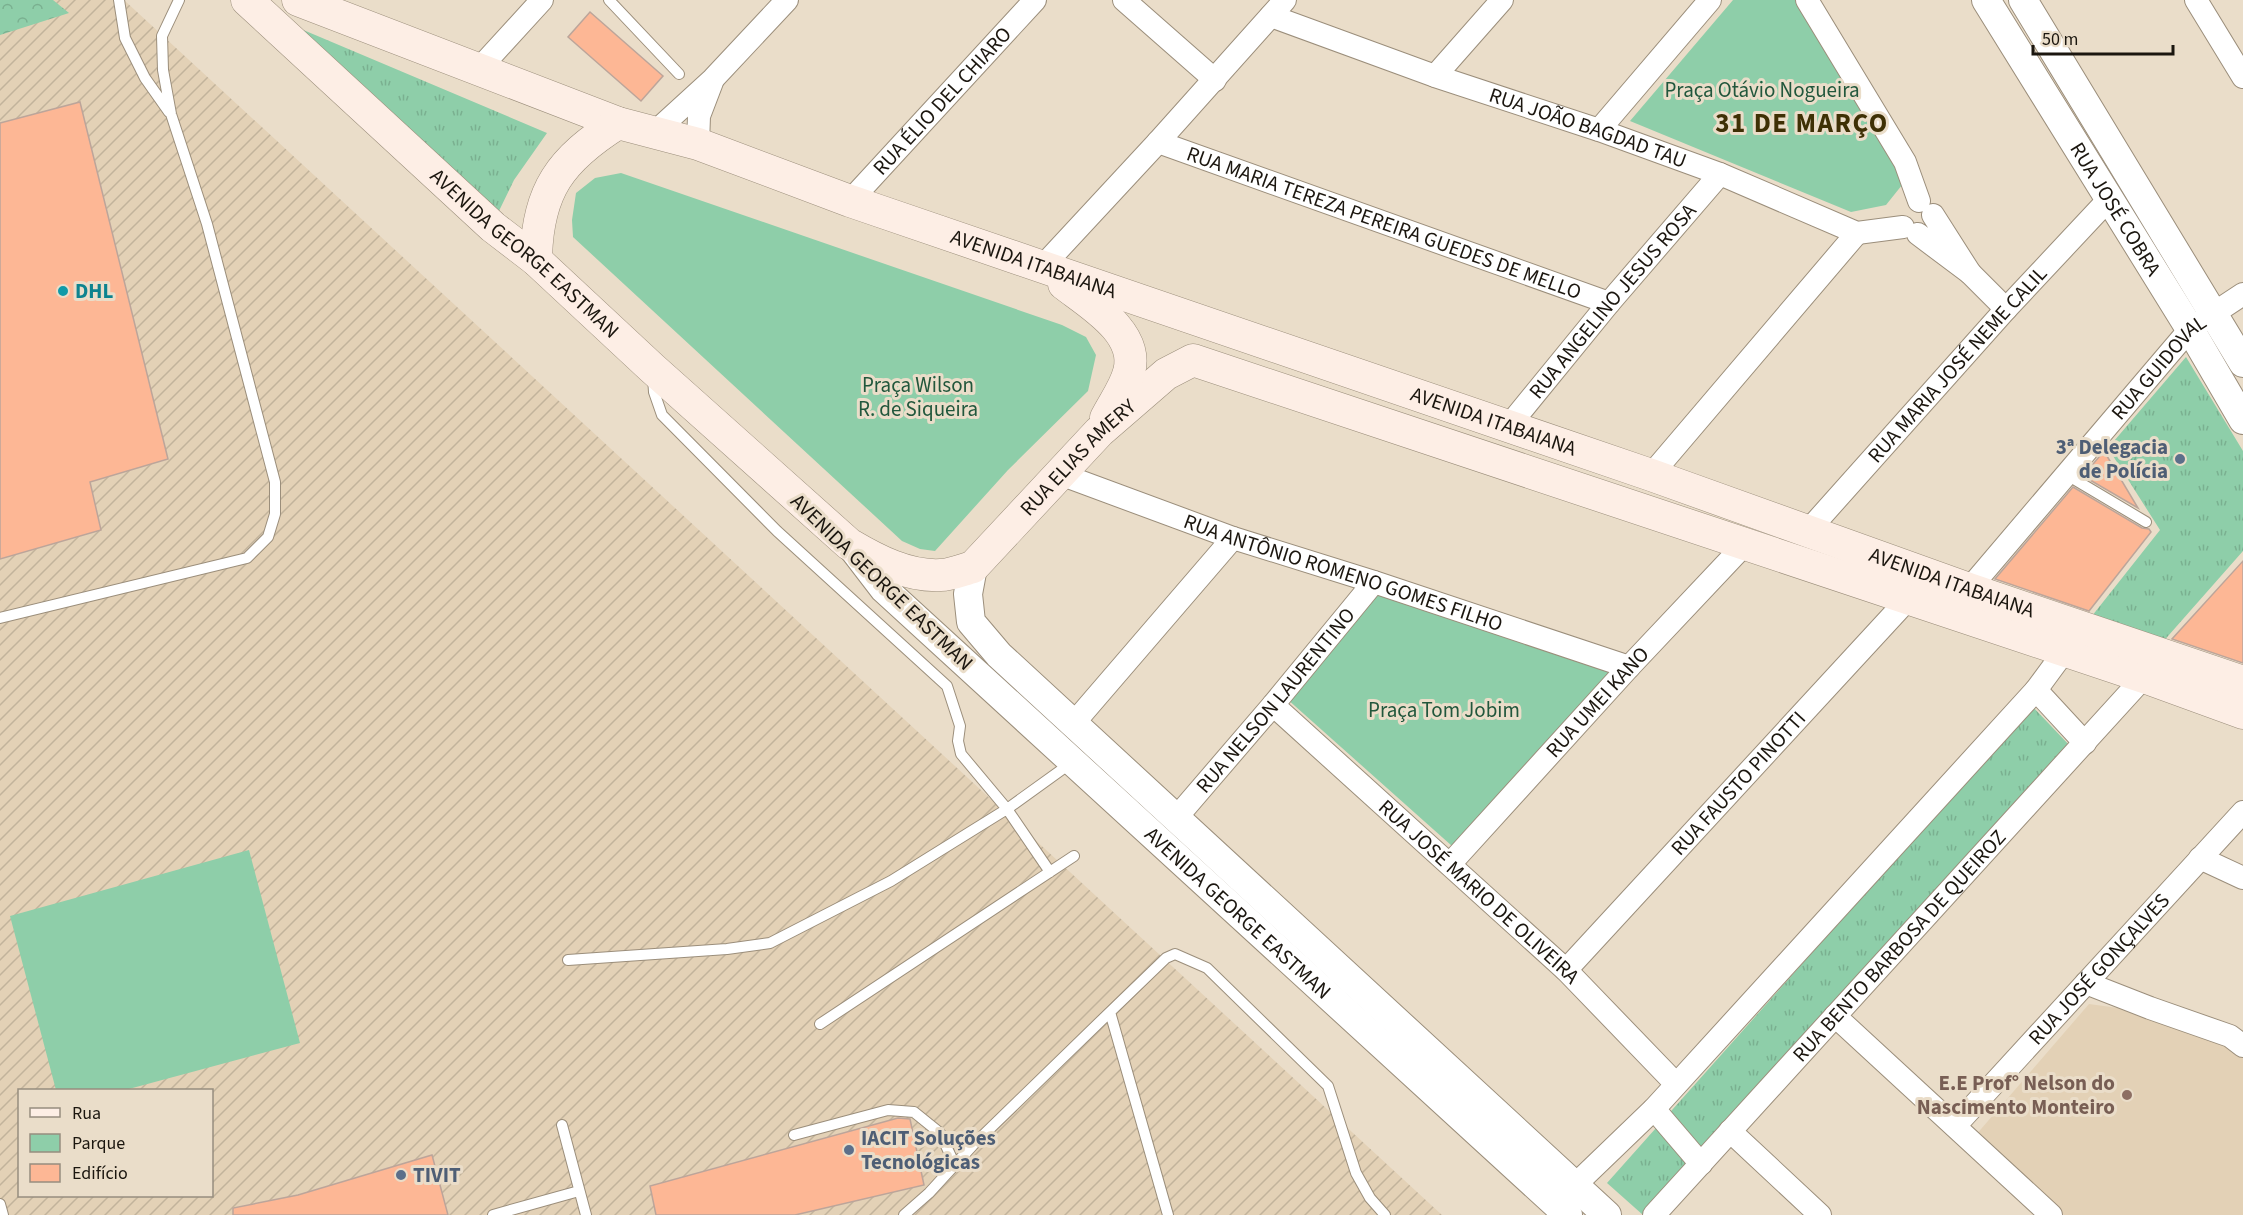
<svg xmlns="http://www.w3.org/2000/svg" width="2243" height="1215" font-family="'Source Sans 3',sans-serif">
	<style>
		.built { fill: #e3d1b6 }
		.industrial { fill: url(#industrial-furrows); fill-rule: evenodd }
		.grass { fill: url(#grass-tufts) }
		.forest { fill: url(#forest-crowns) }
		.park { fill: #8ecea9 }
		.building { fill: #fdb795; stroke: #bca59a; stroke-width: 1.5 }
		.lines { fill: none; stroke-linecap: round; stroke-linejoin: round }
		.service-casing { stroke: #9b8e7b; stroke-width: 12 }
		.minor-casing { stroke: #9b8e7b; stroke-width: 24 }
		.tertiary-casing { stroke: #9b8e7b; stroke-width: 30 }
		.secondary-casing { stroke: #9b8e7b; stroke-width: 33 }
		.service { stroke: #fff; stroke-width: 10 }
		.minor { stroke: #fff; stroke-width: 22 }
		.tertiary { stroke: #fff; stroke-width: 28 }
		.secondary { stroke: #fdeee5; stroke-width: 32 }
		.culture-dot { fill: #0f9aa8; stroke: #eaddc9; stroke-width: 2 }
		.service-dot { fill: #5c6f8a; stroke: #eaddc9; stroke-width: 2 }
		.education-dot { fill: #8d6e63; stroke: #eaddc9; stroke-width: 2 }
		.labels { text-anchor: middle; dominant-baseline: central; stroke-width: 6; stroke-linejoin: round; paint-order: stroke }
		.park-label { font-size: 21px; fill: #21573c; stroke: #eaddc9 }
		.street-label { font-size: 21px; fill: #1b160f; stroke: #eaddc9 }
		.culture-label { font-size: 21px; font-weight: bold; fill: #0d838f; stroke: #eaddc9; text-anchor: start }
		.service-label { font-size: 21px; font-weight: bold; fill: #4e5e75; stroke: #eaddc9; text-anchor: start }
		.education-label { font-size: 21px; font-weight: bold; fill: #785e54; stroke: #eaddc9; text-anchor: end }
		.district-label { font-size: 27px; font-weight: bold; letter-spacing: 1.5px; fill: #3e3005; stroke: #eaddc9 }
	</style>
	<defs>
		<pattern id="industrial-furrows" width="10" height="10" patternUnits="userSpaceOnUse" patternTransform="scale(1.5)"><rect width="10" height="10" fill="#e3d1b6"/><path d="M-1 1l2-2M0 10L10 0M9 11l2-2" fill="none" stroke="#c2b39b"/></pattern>
		<pattern id="grass-tufts" width="24" height="20" patternUnits="userSpaceOnUse" patternTransform="scale(1.5)"><rect width="24" height="20" fill="#8ecea9"/><path d="M3 7l-1-3M5 7V3M7 7l1-3M15 17l-1-3M17 17v-4M19 17l1-3" fill="none" stroke="#7ab090"/></pattern>
		<pattern id="forest-crowns" width="20" height="18" patternUnits="userSpaceOnUse" patternTransform="scale(1.5)"><rect width="20" height="18" fill="#8ecea9"/><path d="M2 6a3 3 0 1 1 6 0M12 15a3 3 0 1 1 6 0" fill="none" stroke="#7ab090"/></pattern>
	</defs>
	<rect width="100%" height="100%" fill="#eaddc9"/>
	<!-- built -->
	<path class="built" d="M2089,1004l58,8 96,42v161h-179l-89,-79z"/>
	<!-- industrial -->
	<path class="industrial" d="M0,0h124l1318,1215h-1442zM20,1090h192v106h-192z"/>
	<!-- grass -->
	<path class="grass" d="M301,29l246,104 -33,47 -16,33z
		M2186,357l57,94v100l-82,93 -73,-23 72,-91 -52,-82z
		M2032,706l39,41 -428,468 -36,-32z"/>
	<!-- forest -->
	<path class="forest" d="M0,0h53l16,13 -69,22z"/>
	<!-- park -->
	<path class="park" d="M1733,0h65l96,149 8,36 -16,20 -35,7 -221,-91z
		M621,173l441,152 24,12 10,18 -8,36 -80,79 -73,81 -15,-2 -18,-8 -329,-304 -1,-17 4,-27 19,-15z
		M1382,587l234,79 -164,180 -166,-148z
		M249,850l51,193 -175,47h-69l-46,-174z"/>
	<!-- building -->
	<path class="building" d="M590,12l73,64 -22,25 -73,-64z
		M80,102l88,357 -78,23 11,48 -101,29v-436z
		M2104,451l34,57 -55,-32z
		M2073,487l69,41 7,1 2,3 -62,79 -94,-32z
		M2243,561v102l-71,-24z
		M898,1118l12,1 14,66 -129,30h-139l-6,-29z
		M432,1155l16,60h-215v-7l65,-13z"/>
	<g class="lines">
		<!-- service casing -->
		<g class="service-casing">
			<path id="service" d="M119,0l6,38 20,40 24,34
				M609,0l70,74
				M653,377l1,15 8,23 115,116 170,155 13,40 -2,15 3,13 46,55 43,63
				M2067,475l79,47
				M0,618l247,-60 21,-21 7,-23v-32l-68,-258 -36,-110 -8,-44 -1,-34 17,-36
				M568,960l159,-11 43,-6 121,-62 116,-72 64,-46
				M1110,1012l56,-54 9,-4 32,14 121,118 28,87 14,25 15,17
				M820,1024l254,-168
				M562,1125l24,90
				M794,1135l94,-25 26,2 26,21 15,32
				M0,1204l3,11
				M493,1215l86,-24
				M904,1215l25,-22 44,-48 137,-133 58,203"/>
		</g>
		<!-- minor casing -->
		<g class="minor-casing">
			<g id="minor">
				<path d="M1124,0l91,80"/>
				<path d="M1807,0l98,162 14,39"/>
				<path d="M2196,0l47,77"/>
				<path id="s1" d="M1271,16l164,60 164,54 121,44 137,59 46,-6"/>
				<path d="M478,70l64,-70"/>
				<path d="M1435,76l67,-76"/>
				<path d="M1599,130l111,-130"/>
				<path d="M655,132l58,-53 74,-79"/>
				<path id="s2" d="M1158,142l451,161"/>
				<path d="M698,144l1,-28 13,-34"/>
				<path id="s3" d="M850,201l185,-201"/>
				<path d="M1918,234l52,39 -37,-58"/>
				<path d="M1042,267l116,-125 127,-142"/>
				<path d="M1970,273l36,36"/>
				<path id="s4" d="M1507,428l102,-125 111,-129"/>
				<path id="s5" d="M1060,474l173,64 141,44 255,85"/>
				<path d="M1651,475l206,-242"/>
				<path id="s6" d="M1807,532l199,-223 103,-110"/>
				<path id="s7" d="M1969,589l221,-260 53,-35"/>
				<path d="M2036,690l49,53"/>
				<path id="s8" d="M1273,705l293,265 110,114"/>
				<path d="M1073,724l160,-186"/>
				<path id="s9" d="M1176,818l97,-113 101,-123"/>
				<path d="M2200,858l43,20"/>
				<path id="s10" d="M1450,864l179,-197 117,-124"/>
				<path id="s11" d="M1566,970l343,-372"/>
				<path d="M2086,983l64,25 80,28 13,10"/>
				<path d="M1835,1016l216,199"/>
				<path d="M1654,1109l47,55"/>
				<path id="s12" d="M1955,1126l288,-314"/>
				<path d="M1730,1131l90,84"/>
				<path d="M1575,1185l79,-76 382,-419 28,-38"/>
				<path id="s13" d="M1654,1215l490,-538"/>
			</g>
		</g>
		<!-- tertiary casing -->
		<g class="tertiary-casing">
			<g id="tertiary">
				<path id="s14" d="M1986,0l204,329 53,91"/>
				<path d="M2023,0l220,363"/>
				<path id="s15" d="M851,546l33,43 684,626"/>
				<path d="M973,567l-5,27 3,28 28,33 608,560"/>
			</g>
		</g>
		<!-- secondary casing -->
		<g class="secondary-casing">
			<g id="secondary">
				<path id="s16" d="M247,0l246,227 43,33 116,108 197,176c27,16 59,33 92,31 10,0 21,-5 32,-8l126,-135 67,-58 27,-14 951,317 99,36"/>
				<path id="s17" d="M298,0l320,123 80,21 152,57 801,274 318,114 274,93"/>
				<path d="M536,260c1,-70 25,-101 82,-137"/>
				<path d="M1064,284c26,20 76,49 65,88 -4,16 -16,32 -23,46"/>
			</g>
		</g>
		<!-- service -->
		<use href="#service" class="service"/>
		<!-- minor -->
		<use href="#minor" class="minor"/>
		<!-- tertiary -->
		<use href="#tertiary" class="tertiary"/>
		<!-- secondary -->
		<use href="#secondary" class="secondary"/>
	</g>
	<!-- markers -->
	<circle class="culture-dot" cx="63" cy="291" r="6"/>
	<g class="service-dot">
		<circle cx="2180" cy="459" r="6"/>
		<circle cx="849" cy="1150" r="6"/>
		<circle cx="401" cy="1175" r="6"/>
	</g>
	<circle class="education-dot" cx="2127" cy="1095" r="6"/>
	<g class="labels">
		<!-- park labels -->
		<g class="park-label">
			<text x="1762" y="90">Praça Otávio Nogueira</text>
			<text x="918" y="385">Praça Wilson<tspan x="918" dy="24">R. de Siqueira</tspan></text>
			<text x="1444" y="710">Praça Tom Jobim</text>
		</g>
		<!-- street labels -->
		<g class="street-label">
			<text stroke="none"><textPath href="#s3" startOffset="136">RUA ÉLIO DEL CHIARO</textPath></text>
			<text stroke="none"><textPath href="#s1" startOffset="336">RUA JOÃO BAGDAD TAU</textPath></text>
			<text stroke="none"><textPath href="#s14" startOffset="246">RUA JOSÉ COBRA</textPath></text>
			<text stroke="none"><textPath href="#s2" startOffset="240">RUA MARIA TEREZA PEREIRA GUEDES DE MELLO</textPath></text>
			<text stroke="none"><textPath href="#s16" startOffset="376">AVENIDA GEORGE EASTMAN</textPath></text>
			<text stroke="none"><textPath href="#s17" startOffset="782">AVENIDA ITABAIANA</textPath></text>
			<text stroke="none"><textPath href="#s4" startOffset="165">RUA ANGELINO JESUS ROSA</textPath></text>
			<text stroke="none"><textPath href="#s6" startOffset="225">RUA MARIA JOSÉ NEME CALIL</textPath></text>
			<text stroke="none"><textPath href="#s7" startOffset="292">RUA GUIDOVAL</textPath></text>
			<text stroke="none"><textPath href="#s17" startOffset="1268">AVENIDA ITABAIANA</textPath></text>
			<text stroke="none"><textPath href="#s16" startOffset="1095">RUA ELIAS AMERY</textPath></text>
			<text stroke="none"><textPath href="#s5" startOffset="300">RUA ANTÔNIO ROMENO GOMES FILHO</textPath></text>
			<text transform="translate(882 582) rotate(44)">AVENIDA GEORGE EASTMAN</text>
			<text stroke="none"><textPath href="#s17" startOffset="1754">AVENIDA ITABAIANA</textPath></text>
			<text stroke="none"><textPath href="#s9" startOffset="154">RUA NELSON LAURENTINO</textPath></text>
			<text stroke="none"><textPath href="#s10" startOffset="219">RUA UMEI KANO</textPath></text>
			<text stroke="none"><textPath href="#s11" startOffset="254">RUA FAUSTO PINOTTI</textPath></text>
			<text stroke="none"><textPath href="#s8" startOffset="278">RUA JOSÉ MARIO DE OLIVEIRA</textPath></text>
			<text stroke="none"><textPath href="#s15" startOffset="534">AVENIDA GEORGE EASTMAN</textPath></text>
			<text stroke="none"><textPath href="#s13" startOffset="364">RUA BENTO BARBOSA DE QUEIROZ</textPath></text>
			<text stroke="none"><textPath href="#s12" startOffset="213">RUA JOSÉ GONÇALVES</textPath></text>
		</g>
		<!-- culture labels -->
		<g class="culture-label">
			<text x="75" y="291">DHL</text>
		</g>
		<!-- service labels -->
		<g class="service-label">
			<text x="2168" y="447" text-anchor="end">3ª Delegacia<tspan x="2168" dy="24">de Polícia</tspan></text>
			<text x="861" y="1138">IACIT Soluções<tspan x="861" dy="24">Tecnológicas</tspan></text>
			<text x="413" y="1175">TIVIT</text>
		</g>
		<!-- education labels -->
		<g class="education-label">
			<text x="2115" y="1083">E.E Prof° Nelson do<tspan x="2115" dy="24">Nascimento Monteiro</tspan></text>
		</g>
		<!-- district labels -->
		<g class="district-label">
			<text x="1802" y="123">31 DE MARÇO</text>
		</g>
	</g>
	<!-- legend -->
	<rect x="18" y="1089" width="195" height="108" fill="#eaddc9" stroke="#978d7f" stroke-width="1.5"/>
	<rect x="30" y="1108" width="30" height="9" fill="#fdeee5" stroke="#978d7f" stroke-width="1.5"/>
	<text x="72" y="1119" font-size="18" fill="#1b160f">Rua</text>
	<rect x="30" y="1134" width="30" height="18" fill="#8ecea9" stroke="#978d7f" stroke-width="1.5"/>
	<text x="72" y="1149" font-size="18" fill="#1b160f">Parque</text>
	<rect x="30" y="1164" width="30" height="18" fill="#fdb795" stroke="#978d7f" stroke-width="1.5"/>
	<text x="72" y="1179" font-size="18" fill="#1b160f">Edifício</text>
	<!-- scale -->
	<path d="M2033 45v9h140v-9" fill="none" stroke="#1b160f" stroke-width="3"/>
	<text x="2042" y="45" font-size="18" fill="#1b160f" stroke="#eaddc9" stroke-width="4.5" paint-order="stroke">50 m</text>
</svg>
